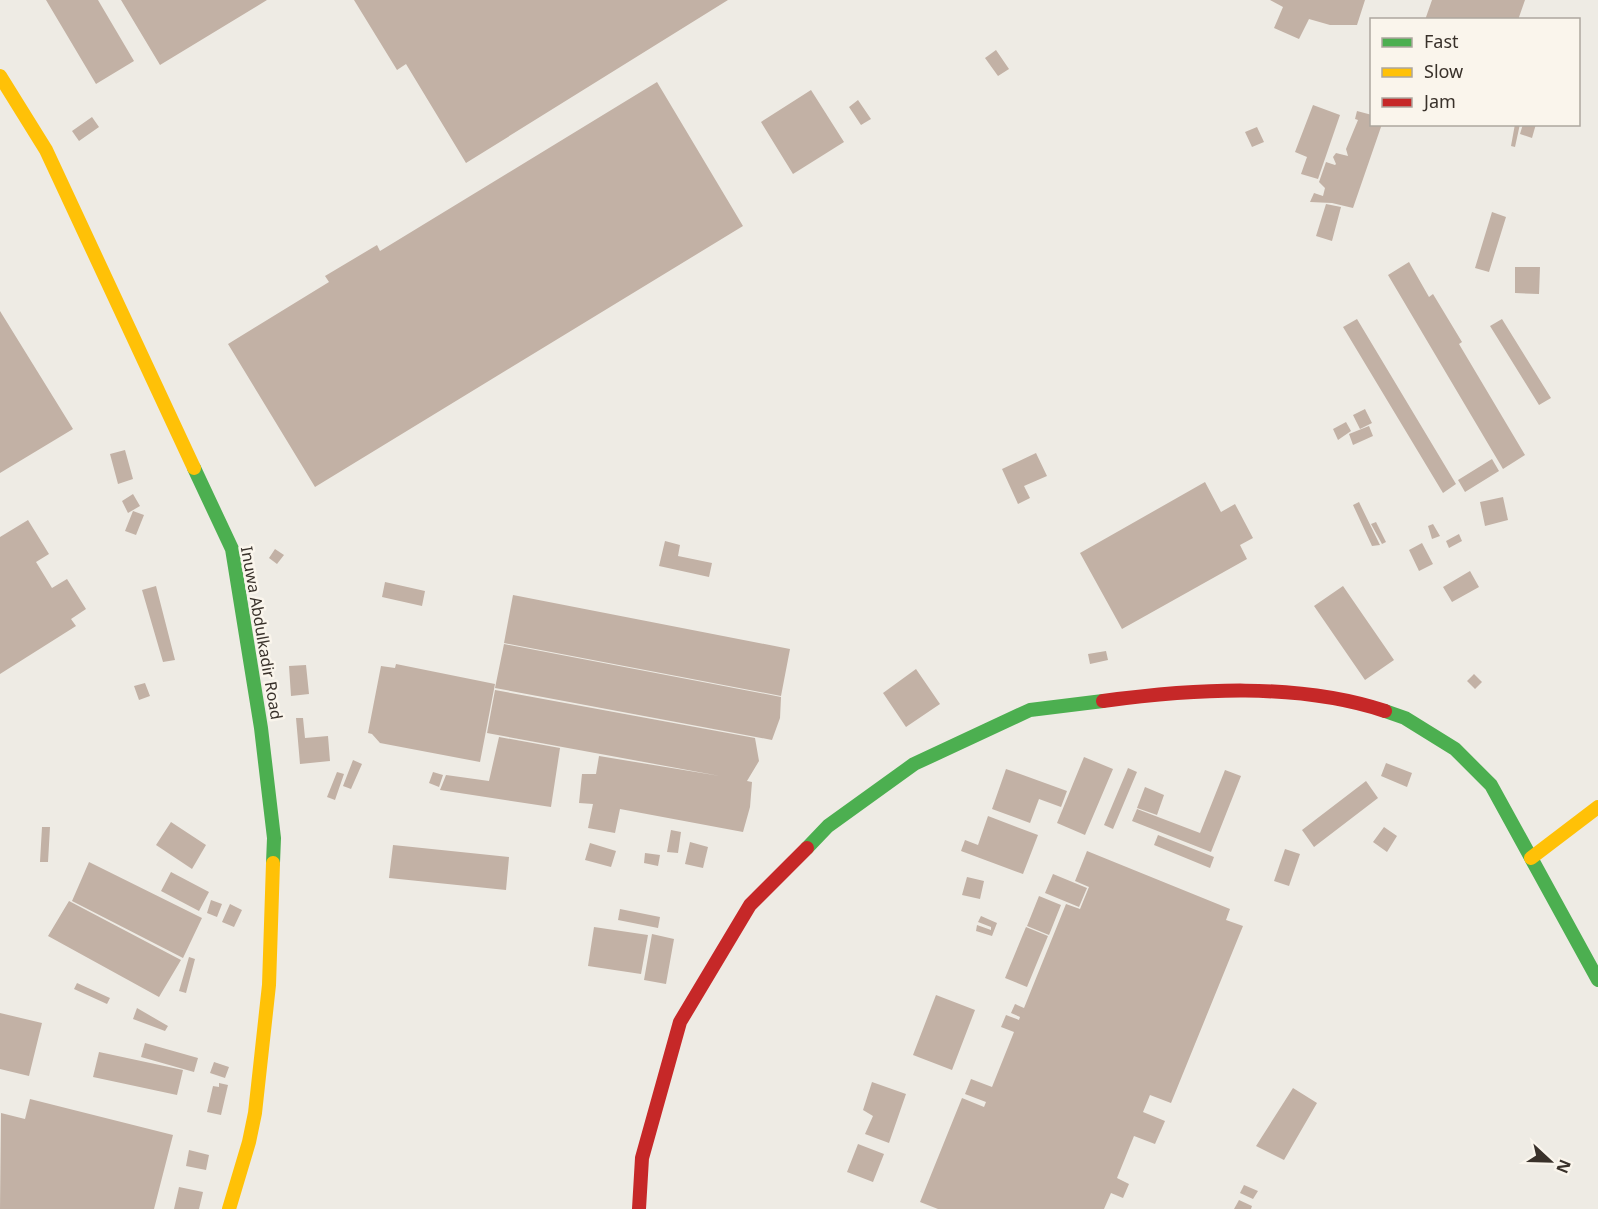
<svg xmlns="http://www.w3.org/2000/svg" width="1598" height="1209" font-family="'Noto Sans',sans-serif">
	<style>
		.building { fill: #c2b1a5 }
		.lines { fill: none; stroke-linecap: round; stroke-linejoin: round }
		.fast { stroke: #4caf50; stroke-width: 14 }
		.slow { stroke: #ffc107; stroke-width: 14 }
		.jam { stroke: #c62828; stroke-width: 14 }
		.labels { text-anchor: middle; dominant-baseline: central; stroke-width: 5; stroke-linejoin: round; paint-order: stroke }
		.street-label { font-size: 16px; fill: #39312a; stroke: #faf5ec }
	</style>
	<rect width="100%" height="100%" fill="#eeebe4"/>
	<!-- building -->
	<path class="building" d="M46,0h52l36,61 -38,23z
		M121,0h146l-107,65z
		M354,0h374l-262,163 -60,-99 -9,6z
		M1270,0h95l-8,25h-27l-21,-6 -10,20 -25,-11 9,-21z
		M1432,0h93l-7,20h-93z
		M996,50l13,19 -11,7 -13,-18z
		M657,82l86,144 -428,261 -87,-143 101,-62 -4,-6 52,-31 3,6z
		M811,90l33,52 -51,32 -32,-52z
		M858,100l13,19 -10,6 -12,-18z
		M1313,105l27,10 -22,64 -17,-5 6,-17 -12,-5z
		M1357,111l15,4v9h10l-29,84 -21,-5 -22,-1 4,-9 9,3 2,-8 -6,-6 7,-20 9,3 1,-1 -3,-7 3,-4 12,3 -2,-7 12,-29 -3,-1z
		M92,117l7,10 -20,14 -7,-10z
		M1515,124h5l-5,23 -4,-1z
		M1523,124h13l-4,14 -12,-4z
		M1257,127l7,15 -12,5 -7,-15z
		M1326,204l15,3 -9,34 -16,-5z
		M1492,212l14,5 -17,55 -14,-4z
		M1409,262l20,35 4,-3 29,48 -3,2 66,111 -22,14 -115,-194z
		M1515,267h25l-1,27 -24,-1z
		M0,311l73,118 -73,44z
		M1357,319l99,165 -13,9 -100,-166z
		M1502,319l49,79 -12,7 -49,-79z
		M1365,409l7,14 -12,6 -7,-14z
		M1346,422l5,9 -13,9 -5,-11z
		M1369,426l4,10 -20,9 -4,-11z
		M125,450l8,29 -15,5 -8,-30z
		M1036,453l11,23 -23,10 6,12 -12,6 -16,-35z
		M1492,459l7,12 -34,21 -7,-12z
		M1205,482l16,30 14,-8 18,34 -13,7 7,14 -125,70 -42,-76z
		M133,494l7,12 -12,7 -6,-12z
		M1503,497l5,23 -23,6 -5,-24z
		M1359,502l21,43 -8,1 -19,-41z
		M133,511l11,4 -8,20 -11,-4z
		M28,520l21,34 -13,8 16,26 15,-9 19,30 -15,10 5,7 -76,48v-137z
		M1376,522l10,20 -4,2 -11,-20z
		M1433,524l7,12 -8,3 -4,-13z
		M1459,534l3,7 -13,7 -3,-7z
		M665,541l15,4 -2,11 34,7 -3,14 -50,-11z
		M1422,543l11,21 -14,7 -10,-21z
		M275,549l9,6 -7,9 -8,-6z
		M1470,571l9,16 -27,15 -9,-15z
		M385,582l40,9 -3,15 -40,-9z
		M156,586l19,74 -12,2 -21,-72z
		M1343,586l51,74 -29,20 -51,-74z
		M513,595l277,54 -9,47 -277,-53z
		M504,644l277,53 -1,21 -8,22 -277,-52z
		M1106,651l2,9 -18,4 -2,-10z
		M396,664l99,20 -15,78 -100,-19 -8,-9 -4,-1 13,-67 14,2z
		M306,665l3,29 -18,2 -2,-30z
		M916,669l24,35 -34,23 -23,-34z
		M1474,674l8,8 -7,7 -8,-8z
		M145,683l5,13 -11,4 -5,-14z
		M495,690l260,48 4,23 -12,20 5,1 -2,25 -7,25 -123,-23 -5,24 -27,-5 5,-24 -14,-1 3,-29h14l3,-18 121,20 -233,-43z
		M296,718h7l2,20 23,-2 2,25 -30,3z
		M499,737l61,11 -9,59 -111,-17 6,-15 43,6z
		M1084,757l29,12 -28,66 -28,-12z
		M353,760l9,4 -11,25 -8,-3z
		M1386,763l26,10 -5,14 -26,-11z
		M1128,768l9,4 -24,57 -9,-4z
		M1006,769l61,22 -6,16 -22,-8 -9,24 -38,-14z
		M1225,770l16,6 -30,76 -79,-31 5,-12 63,24z
		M337,772l7,2 -9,26 -8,-3z
		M433,772l10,3 -4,12 -10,-4z
		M1366,781l12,17 -64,49 -12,-17z
		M1145,787l19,8 -7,20 -20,-7z
		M988,816l50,19 -15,39 -62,-23 4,-11 13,5z
		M171,822l35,23 -14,24 -36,-24z
		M42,827h8l-2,35h-8z
		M1384,827l13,9 -10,16 -14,-10z
		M671,830l10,2 -3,21 -11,-1z
		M1158,835l56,22 -4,11 -56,-23z
		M690,842l18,5 -5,21 -18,-4z
		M590,843l26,8 -5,16 -26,-7z
		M393,845l116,12 -3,33 -117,-12z
		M1285,849l15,5 -11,32 -15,-5z
		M1087,851l143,58 -4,11 17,6 -72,177 -21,-8 -7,17 22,9 -10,23 -21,-8 -17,42 12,6 -6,14 -12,-5 -7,16h-166l-18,-7 42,-104 22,9 2,-5 -21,-8 6,-15 21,8 22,-55 -13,-5 5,-12 13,5 1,-3 -9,-4 4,-9 9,4 42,-104 14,5 9,-22 -14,-6z
		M645,853l15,2 -2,11 -14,-3z
		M89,862l113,56 -19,40 -111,-57z
		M171,872l38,20 -10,19 -38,-20z
		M1053,874l34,14 -8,19 -34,-14z
		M967,877l17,4 -4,18 -18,-4z
		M1039,896l22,9 -12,30 -22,-9z
		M211,900l11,4 -5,13 -10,-4z
		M69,901l112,59 -22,37 -111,-61z
		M230,904l12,6 -8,17 -12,-5z
		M620,909l40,8 -2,11 -40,-8z
		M981,916l16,7 -5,13 -16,-5 1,-6 14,5v-3l-13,-5z
		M594,927l54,8 -7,39 -53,-8z
		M1026,927l22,9 -21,51 -22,-9z
		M652,934l22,5 -8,45 -22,-4z
		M189,957l6,2 -9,34 -7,-2z
		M77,983l33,15 -3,6 -33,-15z
		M936,995l39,15 -23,60 -39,-15z
		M137,1008l31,18 -3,5 -32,-12z
		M0,1013l42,10 -13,53 -29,-7z
		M145,1043l53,15 -4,14 -53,-15z
		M99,1052l84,18 -6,25 -84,-18z
		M214,1062l15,5 -4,11 -15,-5z
		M872,1082l34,12 -17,49 -24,-9 8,-18 -10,-6z
		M219,1083l9,2 -7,30 -14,-3 6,-26 6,1z
		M1293,1088l24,15 -33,57 -28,-14z
		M30,1099l143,36 -19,74h-154l1,-96 24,6z
		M858,1144l26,10 -11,28 -26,-10z
		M189,1150l20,5 -3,15 -20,-4z
		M1244,1185l14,6 -5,8 -13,-6z
		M179,1187l24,5 -4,17h-25z
		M1239,1200l13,6 -1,3h-17z"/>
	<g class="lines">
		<!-- fast -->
		<path class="fast" d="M194,468l38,81 29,179 13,110 -1,25
			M1385,711l20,7 50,31 36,36 107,195
			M807,848l21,-22 86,-62 116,-54 73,-9"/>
		<!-- slow -->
		<path class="slow" d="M0,76l46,74 148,318
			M1531,858l67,-51
			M229,1209l20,-67 6,-29 14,-128 4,-122"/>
		<!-- jam -->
		<path class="jam" d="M1103,701c91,-12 194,-19 282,10
			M639,1209l3,-51 38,-136 70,-117 57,-57"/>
	</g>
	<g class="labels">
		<!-- street labels -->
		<g class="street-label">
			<text transform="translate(262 633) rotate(80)">Inuwa Abdulkadir Road</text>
		</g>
	</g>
	<!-- legend -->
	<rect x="1370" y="18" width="210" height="108" fill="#faf5ec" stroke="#ada79e" stroke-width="1.5"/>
	<rect x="1382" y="38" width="30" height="9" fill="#4caf50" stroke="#ada79e" stroke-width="1.5"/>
	<text x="1424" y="48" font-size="18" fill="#39312a">Fast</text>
	<rect x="1382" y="68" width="30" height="9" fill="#ffc107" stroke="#ada79e" stroke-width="1.5"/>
	<text x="1424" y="78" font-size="18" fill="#39312a">Slow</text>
	<rect x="1382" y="98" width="30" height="9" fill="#c62828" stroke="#ada79e" stroke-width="1.5"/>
	<text x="1424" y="108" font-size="18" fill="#39312a">Jam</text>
	<!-- north arrow -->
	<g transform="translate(1550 1161) rotate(112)" stroke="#faf5ec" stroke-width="4.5" paint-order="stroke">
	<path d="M0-4.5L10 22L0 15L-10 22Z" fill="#39312a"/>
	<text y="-9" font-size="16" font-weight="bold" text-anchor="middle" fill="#39312a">N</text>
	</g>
</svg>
